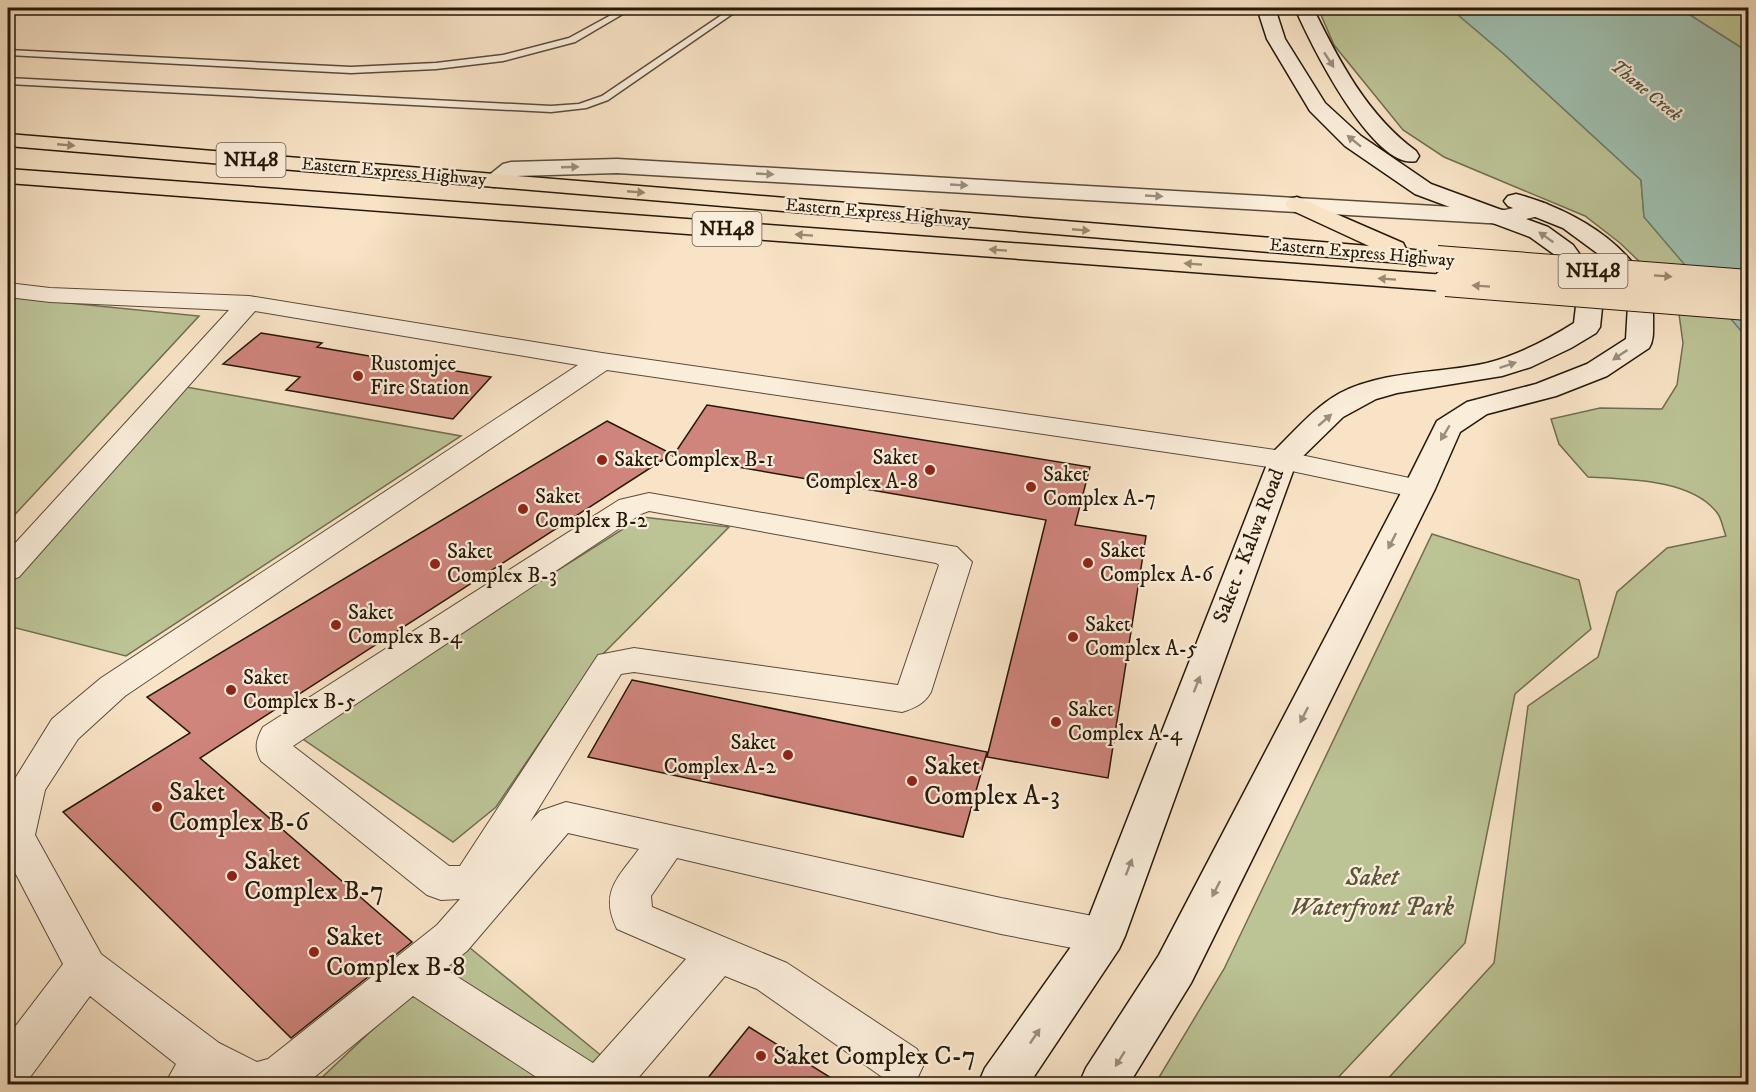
<svg xmlns="http://www.w3.org/2000/svg" width="1756" height="1092" font-family="'IM FELL DW Pica',serif">
	<style>
		.green { fill: #bcc496; stroke: #706e4f; stroke-width: 1.5 }
		.water { fill: #9fbfaf; stroke: #6e7d6c; stroke-width: 1.5 }
		.building { fill: #cf847c; stroke: #251908; stroke-width: 1.5 }
		.lines { fill: none; stroke-linecap: round; stroke-linejoin: round }
		.service-casing { stroke: #5a4c38; stroke-width: 3 }
		.minor-casing { stroke: #5a4c38; stroke-width: 2 }
		.tertiary-casing { stroke: #5a4c38; stroke-width: 3 }
		.secondary-casing { stroke: #251908; stroke-width: 3 }
		.trunk-casing { stroke: #251908; stroke-width: 3 }
		.service { fill: #faedda; fill-rule: evenodd }
		.minor { fill: #faedda; fill-rule: evenodd }
		.tertiary { fill: #faedda; fill-rule: evenodd }
		.secondary { fill: #faedda; fill-rule: evenodd }
		.trunk { fill: #f8e3c6; fill-rule: evenodd }
		.trunk-bridge-casing { stroke: #251908; stroke-width: 28; stroke-linecap: butt }
		.trunk-bridge { stroke: #f8e3c6; stroke-width: 26 }
		.oneway { fill: #9a8e7c }
		.oneway2 { fill: #998870 }
		.poi-dot { fill: #8f2418; stroke: #faedda; stroke-width: 2 }
		.labels { text-anchor: middle; dominant-baseline: central; stroke-width: 4.5; stroke-linejoin: round; paint-order: stroke }
		.far-water-label { font-size: 18px; font-style: italic; fill: #505342; stroke: #faedda }
		.far-street-label { font-size: 18px; fill: #251908; stroke: #faedda }
		.shield { fill: #faedda; stroke: #655947; stroke-width: 1.5 }
		.shield-label { font-size: 20px; font-weight: bold; fill: #251908 }
		.poi-label { font-size: 21px; fill: #251908; stroke: #faedda; text-anchor: start }
		.street-label { font-size: 21px; fill: #251908; stroke: #faedda }
		.near-poi-label { font-size: 26px; fill: #251908; stroke: #faedda; text-anchor: start }
		.near-park-label { font-size: 26px; font-style: italic; fill: #5a553a; stroke: #faedda }
	</style>
	<rect width="100%" height="100%" fill="#f8e3c6"/>
	<filter id="stains"><feTurbulence type="fractalNoise" baseFrequency=".00333" numOctaves="4"/><feColorMatrix values="0 0 0 0 .2 0 0 0 0 .09 0 0 0 0 .02 0 0 0 .5 -.17"/></filter>
	<radialGradient id="worn" r=".72"><stop offset=".6" stop-color="#630" stop-opacity="0"/><stop offset="1" stop-color="#630" stop-opacity=".3"/></radialGradient>
	<!-- green -->
	<path class="green" d="M1318,8h132l54,46 137,126 3,37 44,51 -46,-4 -22,-21 -35,-27 -141,-59 -41,-27 -69,-85z
		M1679,8h69v44z
		M8,297l191,19 -191,206z
		M1678,307l47,4 23,28v745h-365l111,-121 34,-257 70,-49 19,-65 50,-44 59,-12c-3,-7 -4,-16 -8,-22 -25,-35 -91,-35 -130,-37l-29,-33 -8,-25 49,-11 62,1 15,-24 6,-42z
		M186,387l275,49 -335,220 -118,-30v-39z
		M642,517l87,10 -136,137 -97,143 -43,35 -156,-107z
		M1432,534l147,46 12,49 -76,65 -50,249 -133,141h-177l69,-115z
		M464,943l139,114 -24,27h-264z"/>
	<!-- water -->
	<path class="water" d="M1450,8h229l69,44v287l-104,-122 -3,-37 -137,-126z"/>
	<!-- building -->
	<path class="building" d="M261,333l61,10 -5,4 174,30 -38,42 -167,-29 14,-13 -77,-13z
		M707,405l383,62 -15,58 71,11 -38,242 -121,-21 59,-237 -373,-64z
		M607,421l65,33 -472,304 212,184 -121,96 -228,-226 127,-79 -43,-36z
		M632,680l355,72 -24,85 -375,-80z
		M749,1027l92,57h-138z"/>
	<g class="lines">
		<!-- service casing -->
		<g class="service-casing">
			<path id="service" d="M624,8h9l-58,34 -72,19 -67,8 -85,4 -343,-18v-5l343,17 85,-4 67,-8 66,-17z
				M732,8h9l-133,92 -22,8 -35,4 -543,-28v-6l543,28 28,-2 23,-8z"/>
		</g>
		<!-- minor casing -->
		<g class="minor-casing">
			<path id="minor" d="M8,283l42,5 199,8 353,57 680,98 137,29 11,3 4,6 -4,6 -11,3 -137,-29 -675,-99 -482,326 -47,43 -33,51 -10,45 66,119 118,89 38,19 11,-3 169,-134 23,-26 -19,1 -14,-5 -166,-134c-7,-13 -5,-21 2,-34l356,-227 30,-7 308,54 15,15 -41,130c-7,12 -16,16 -29,20l-268,-40 -13,2 -91,148 10,-11 26,-9 435,96 102,20 15,5 6,13 -6,13 -15,5 -102,-20 -324,-76 -26,38 1,11 135,56 130,86 7,15 -7,15 -14,5 -18,-5 -128,-90 -32,-13 -92,108h-86l-134,-88 -107,88h-141l11,-20 -86,-68 -65,88h-17v-48l55,-72 -55,-105v-69l44,-71 49,-41 477,-313 -323,-54 -236,266 -11,4v-30l221,-241 -179,-8 -42,-5zM649,511l287,52 3,2 -41,120 -264,-37 -36,7 -138,211h-11l-156,-120 348,-232zM568,833l71,16c-21,29 -40,43 -22,80l69,30 -93,104 -148,-94 22,-18z"/>
		</g>
		<!-- tertiary casing -->
		<g class="tertiary-casing">
			<path id="tertiary" d="M617,159l888,51 34,-8 8,2 4,5 -4,5 -42,10 -888,-51 -101,3 -14,9 -8,2 -8,-2 -3,-5 20,-16 8,-2z"/>
		</g>
		<!-- secondary casing -->
		<g class="secondary-casing">
			<path id="secondary" d="M1257,8h18l10,31 40,64 36,33 70,48 117,43 25,18 20,28 10,25 -3,29 -4,6 -25,15 -40,19 -29,9 -105,17 -21,6 -33,18 -47,46 -171,473 -6,13 -90,135h-51l7,-16 100,-141 186,-473c22,-21 42,-46 69,-61 45,-23 98,-19 147,-30 31,-8 60,-23 87,-40l3,-25 -10,-25 -12,-18 -25,-18 -115,-43 -70,-48 -35,-35 -43,-72z
				M1295,8h18c26,53 54,107 103,143l3,5 -3,5c-43,10 -107,-120 -121,-153z
				M1516,194c56,14 140,60 137,127 0,10 1,19 -4,27l-42,28 -51,20 -69,18 -27,18 -25,57 -244,494 -62,101h-50l7,-16 73,-113 244,-466 34,-68 30,-19 69,-18 51,-20 39,-25 2,-34 -13,-29 -18,-23 -34,-25 -55,-22 -4,-5 4,-5z"/>
		</g>
		<!-- trunk casing -->
		<g class="trunk-casing">
			<path id="trunk" d="M8,134l1361,112 -80,-37 -4,-5 4,-5 8,-2 106,46 3,6 40,5 3,5 -3,5 -9,2 -1429,-120z
				M8,169l1438,106 9,3 4,5 -4,5 -9,3 -1438,-108z"/>
		</g>
		<!-- service -->
		<use href="#service" class="service"/>
		<!-- minor -->
		<use href="#minor" class="minor"/>
		<!-- tertiary -->
		<use href="#tertiary" class="tertiary"/>
		<!-- secondary -->
		<use href="#secondary" class="secondary"/>
		<!-- trunk -->
		<use href="#trunk" class="trunk"/>
		<!-- trunk-bridge casing -->
		<g class="trunk-bridge-casing">
			<path id="trunk-bridge" d="M1437,259l311,24
				M1446,283l302,24"/>
		</g>
		<!-- trunk-bridge -->
		<use href="#trunk-bridge" class="trunk-bridge"/>
	</g>
	<!-- one-way arrows -->
	<defs><path id="oneway-solid" d="M-6-.8H1V-3.2L6.5 0L1 3.2V.8H-6Z" transform="scale(1.5)"/></defs>
	<g class="oneway">
		<use href="#oneway-solid" transform="translate(1329 60) rotate(57)"/>
		<use href="#oneway-solid" transform="translate(1354 141) rotate(-141)"/>
		<use href="#oneway-solid" transform="translate(570 167) rotate(-2)"/>
		<use href="#oneway-solid" transform="translate(765 174) rotate(3)"/>
		<use href="#oneway-solid" transform="translate(959 185) rotate(3)"/>
		<use href="#oneway-solid" transform="translate(1154 196) rotate(3)"/>
		<use href="#oneway-solid" transform="translate(1546 237) rotate(-145)"/>
		<use href="#oneway-solid" transform="translate(1620 355) rotate(146)"/>
		<use href="#oneway-solid" transform="translate(1508 365) rotate(-18)"/>
		<use href="#oneway-solid" transform="translate(1325 420) rotate(-41)"/>
		<use href="#oneway-solid" transform="translate(1445 433) rotate(121)"/>
		<use href="#oneway-solid" transform="translate(1392 541) rotate(117)"/>
		<use href="#oneway-solid" transform="translate(1197 684) rotate(-69)"/>
		<use href="#oneway-solid" transform="translate(1304 715) rotate(117)"/>
		<use href="#oneway-solid" transform="translate(1129 867) rotate(-69)"/>
		<use href="#oneway-solid" transform="translate(1216 889) rotate(117)"/>
		<use href="#oneway-solid" transform="translate(1035 1036) rotate(-56)"/>
		<use href="#oneway-solid" transform="translate(1120 1059) rotate(122)"/>
	</g>
	<g class="oneway2">
		<use href="#oneway-solid" transform="translate(66 145) rotate(5)"/>
		<use href="#oneway-solid" transform="translate(636 192) rotate(5)"/>
		<use href="#oneway-solid" transform="translate(1081 230) rotate(5)"/>
		<use href="#oneway-solid" transform="translate(804 235) rotate(-176)"/>
		<use href="#oneway-solid" transform="translate(998 250) rotate(-176)"/>
		<use href="#oneway-solid" transform="translate(1193 264) rotate(-176)"/>
		<use href="#oneway-solid" transform="translate(1663 276) rotate(4)"/>
		<use href="#oneway-solid" transform="translate(1387 279) rotate(-176)"/>
		<use href="#oneway-solid" transform="translate(1481 286) rotate(-176)"/>
	</g>
	<!-- markers -->
	<g class="poi-dot">
		<circle cx="358" cy="376" r="6"/>
		<circle cx="602" cy="460" r="6"/>
		<circle cx="930" cy="470" r="6"/>
		<circle cx="1031" cy="487" r="6"/>
		<circle cx="523" cy="509" r="6"/>
		<circle cx="1088" cy="563" r="6"/>
		<circle cx="435" cy="564" r="6"/>
		<circle cx="336" cy="625" r="6"/>
		<circle cx="1073" cy="637" r="6"/>
		<circle cx="231" cy="690" r="6"/>
		<circle cx="1056" cy="722" r="6"/>
		<circle cx="788" cy="755" r="6"/>
		<circle cx="912" cy="781" r="6"/>
		<circle cx="157" cy="807" r="6"/>
		<circle cx="232" cy="876" r="6"/>
		<circle cx="314" cy="952" r="6"/>
		<circle cx="761" cy="1056" r="6"/>
	</g>
	<g class="labels">
		<!-- far-water labels -->
		<g class="far-water-label">
			<text transform="translate(1646 91) rotate(39)">Thane Creek</text>
		</g>
		<!-- far-street labels -->
		<g class="far-street-label">
			<text transform="translate(394 172) rotate(5)">Eastern Express Highway</text>
			<text transform="translate(878 213) rotate(5)">Eastern Express Highway</text>
			<text transform="translate(1362 253) rotate(5)">Eastern Express Highway</text>
		</g>
		<!-- shield labels -->
		<g class="shield">
			<rect x="216.5" y="143" width="69" height="34" rx="4.5"/>
			<rect x="692.5" y="212" width="69" height="34" rx="4.5"/>
			<rect x="1558.5" y="254" width="69" height="34" rx="4.5"/>
		</g>
		<g class="shield-label">
			<text x="251" y="160">NH48</text>
			<text x="727" y="229">NH48</text>
			<text x="1593" y="271">NH48</text>
		</g>
		<!-- poi labels -->
		<g class="poi-label">
			<text x="370" y="364">Rustomjee<tspan x="370" dy="24">Fire Station</tspan></text>
			<text x="918" y="458" text-anchor="end">Saket<tspan x="918" dy="24">Complex A-8</tspan></text>
			<text x="614" y="460">Saket Complex B-1</text>
			<text x="1043" y="475">Saket<tspan x="1043" dy="24">Complex A-7</tspan></text>
			<text x="535" y="497">Saket<tspan x="535" dy="24">Complex B-2</tspan></text>
			<text x="1100" y="551">Saket<tspan x="1100" dy="24">Complex A-6</tspan></text>
			<text x="447" y="552">Saket<tspan x="447" dy="24">Complex B-3</tspan></text>
			<text x="348" y="613">Saket<tspan x="348" dy="24">Complex B-4</tspan></text>
			<text x="1085" y="625">Saket<tspan x="1085" dy="24">Complex A-5</tspan></text>
			<text x="243" y="678">Saket<tspan x="243" dy="24">Complex B-5</tspan></text>
			<text x="1068" y="710">Saket<tspan x="1068" dy="24">Complex A-4</tspan></text>
			<text x="776" y="743" text-anchor="end">Saket<tspan x="776" dy="24">Complex A-2</tspan></text>
		</g>
		<!-- street labels -->
		<g class="street-label">
			<text transform="translate(1249 546) rotate(-69)">Saket - Kalwa Road</text>
		</g>
		<!-- near-poi labels -->
		<g class="near-poi-label">
			<text x="924" y="766">Saket<tspan x="924" dy="30">Complex A-3</tspan></text>
			<text x="169" y="792">Saket<tspan x="169" dy="30">Complex B-6</tspan></text>
			<text x="244" y="861">Saket<tspan x="244" dy="30">Complex B-7</tspan></text>
			<text x="326" y="937">Saket<tspan x="326" dy="30">Complex B-8</tspan></text>
			<text x="773" y="1056">Saket Complex C-7</text>
		</g>
		<!-- near-park labels -->
		<g class="near-park-label">
			<text x="1372" y="877">Saket<tspan x="1372" dy="30">Waterfront Park</tspan></text>
		</g>
	</g>
	<!-- margin -->
	<rect width="1756" height="1092" fill="none" stroke="#f8e3c6" stroke-width="30"/>
	<rect x="9" y="9" width="1738" height="1074" fill="none" stroke="#251908" stroke-width="3"/>
	<rect x="15" y="15" width="1726" height="1062" fill="none" stroke="#251908" stroke-width="1.5"/>
	<rect width="100%" height="100%" filter="url(#stains)"/>
	<rect width="100%" height="100%" fill="url(#worn)"/>
</svg>
